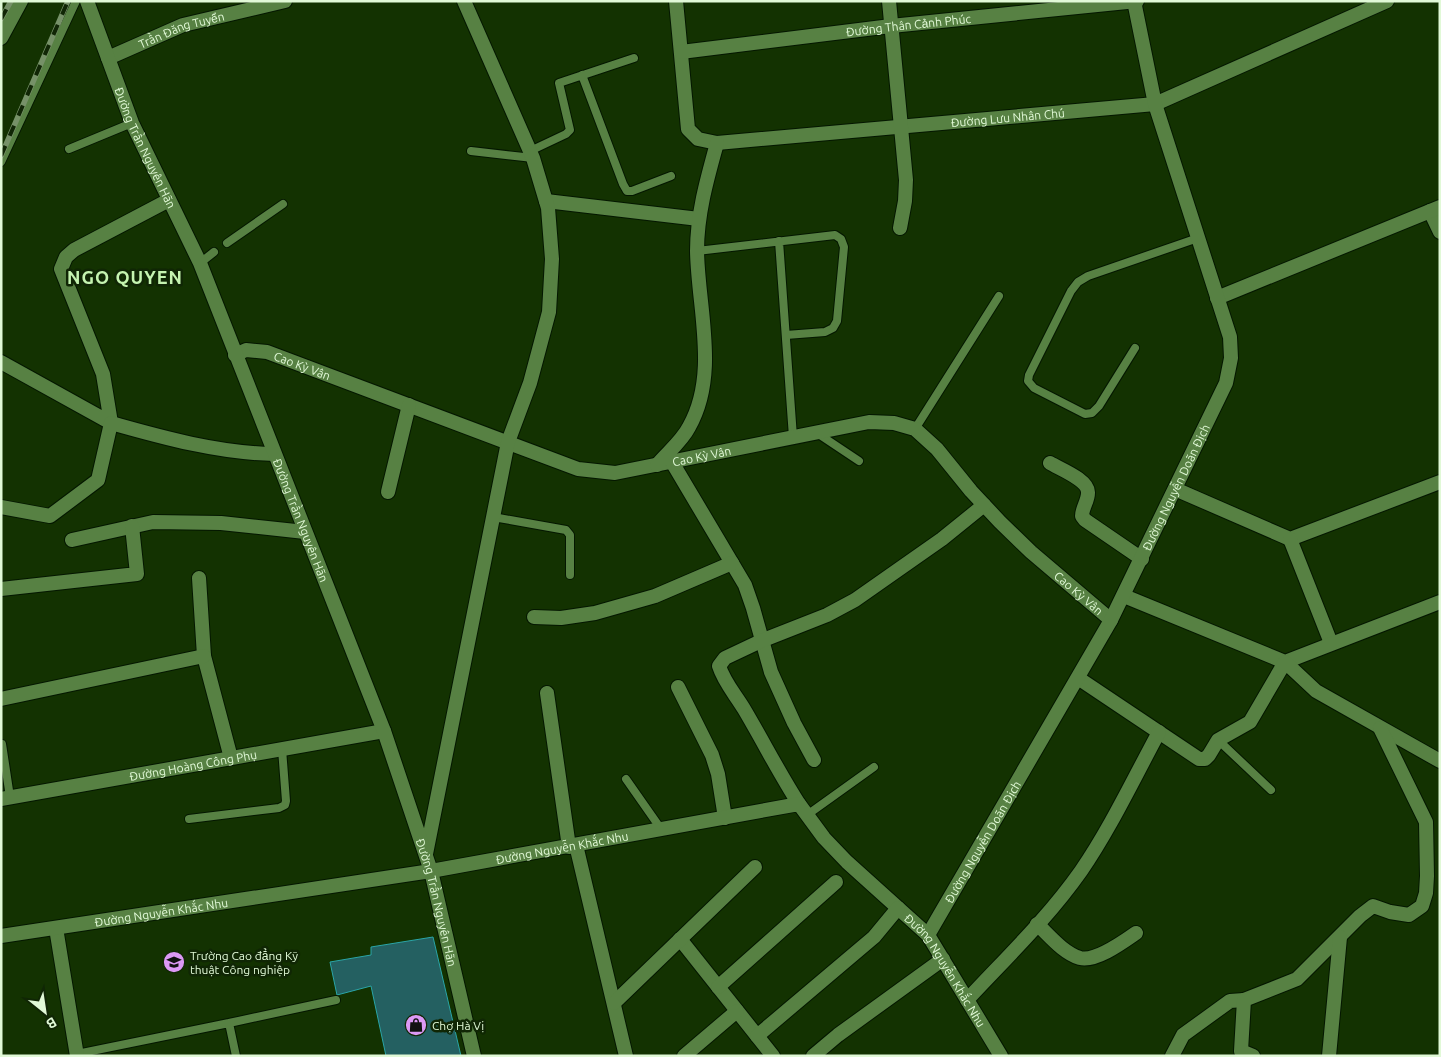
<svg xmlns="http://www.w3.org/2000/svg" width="1441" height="1057" font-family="Ubuntu,sans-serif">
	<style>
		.building { fill: #246061; stroke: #2aa5a7 }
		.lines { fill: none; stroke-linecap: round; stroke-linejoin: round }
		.service-casing { stroke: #041700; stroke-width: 10 }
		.minor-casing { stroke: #041700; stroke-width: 16 }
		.tertiary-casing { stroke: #041700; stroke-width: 16 }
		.service { stroke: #578143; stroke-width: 8 }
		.minor { stroke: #578143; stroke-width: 14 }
		.tertiary { stroke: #578143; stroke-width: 14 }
		.rail-casing { stroke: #769168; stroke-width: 5.5 }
		.rail { stroke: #102605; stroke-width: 4; stroke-dasharray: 11; stroke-linecap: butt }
		.labels { text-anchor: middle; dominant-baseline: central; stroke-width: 5; stroke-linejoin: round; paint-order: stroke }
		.street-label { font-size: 12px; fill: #e1f9d7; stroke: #102605 }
		.poi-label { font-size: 12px; fill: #e1f9d7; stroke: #102605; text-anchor: start }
		.district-label { font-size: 18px; font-weight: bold; letter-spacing: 1px; fill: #c5f4b0; stroke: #102605 }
	</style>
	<rect width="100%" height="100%" fill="#133201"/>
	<!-- building -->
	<path class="building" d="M433,937l28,119h-75l-15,-70 -34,9 -7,-33 41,-7v-8z"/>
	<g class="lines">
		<!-- service casing -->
		<g class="service-casing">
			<path id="service" d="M582,75l41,109 4,7h5l39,-15
				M69,149l63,-26
				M471,151l62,7
				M530,151l36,-17 4,-4 -11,-47 75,-25
				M1,162l75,-161
				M779,241l14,196
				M227,243l56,-39
				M697,251l138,-16 6,4 3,8 -7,74 -4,7 -8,4 -39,3
				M200,263l14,-11
				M1135,348l-36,58 -7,7 -7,1 -51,-26 -6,-7 1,-6 42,-84 7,-9 10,-6 110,-38
				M915,429l84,-133
				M817,433l42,28
				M493,517l73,13 4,5v40
				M1218,740l53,50
				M2,744l8,53
				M626,779l35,50
				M807,815l67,-48
				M189,819l90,-11 6,-3 1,-4 -4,-52
				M229,1023l107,-23
				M77,1054l152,-31 7,33"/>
		</g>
		<!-- minor casing -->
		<g class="minor-casing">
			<g id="minor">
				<path id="s1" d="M676,1l12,128 10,10 19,4 438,-39 232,-103"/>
				<path d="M889,1l17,179 -1,21 -5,27"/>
				<path d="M1,38l20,-37"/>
				<path id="s2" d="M681,52l210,-26 246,-25"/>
				<path id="s3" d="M108,58l75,-33 102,-24"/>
				<path d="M546,201l153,18"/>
				<path d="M1430,211l10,21"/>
				<path d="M1217,298l223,-91"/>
				<path id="s4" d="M235,355l11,-5 21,2 311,117 37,4 254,-51 25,1 21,6 22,20 34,42 29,31 31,30 80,68"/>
				<path d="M1,362l110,61 -8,-49 -42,-105 5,-12 8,-7 95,-50"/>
				<path d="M672,462l73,123 8,23 18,64 23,51 20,37"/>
				<path d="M1050,463c10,6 39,17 38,30 0,8 -6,15 -6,23l3,4 57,39"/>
				<path d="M657,465c10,-12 25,-24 32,-38 30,-53 9,-118 8,-176 0,-37 10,-72 20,-108"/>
				<path d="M1175,489l115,50 150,-57"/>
				<path d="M388,492l21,-87"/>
				<path d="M1,507l49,9 48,-36 13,-57c53,15 108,30 163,31"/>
				<path d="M1290,539l41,104"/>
				<path d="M72,540l81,-18 68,1 84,9"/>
				<path d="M199,578l5,78 27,102"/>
				<path d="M1,589l136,-15 -5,-48"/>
				<path d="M1124,596l161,66 155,-60"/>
				<path d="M534,617l27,1 34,-5 60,-17 77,-33"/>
				<path d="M1078,678l121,81h6l4,-4 9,-15 32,-18 35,-60 31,29 124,70"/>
				<path d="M678,687l34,68 6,19 7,44"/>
				<path d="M547,693l22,154"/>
				<path d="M1,699l203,-43"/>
				<path id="s5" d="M1,799l383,-68"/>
				<path d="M799,804c-20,-31 -36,-63 -55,-95 -9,-15 -20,-27 -25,-43l6,-8 36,-17 66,-26 28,-15 87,-61 42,-34"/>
				<path d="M576,845l50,211"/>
				<path d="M426,854l82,-412 22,-59 19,-71 3,-53 -4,-51 -15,-50 -69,-157"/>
				<path d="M1037,924c12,11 26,29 43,34 16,4 43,-16 56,-25"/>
				<path d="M56,928l21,128"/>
				<path id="s6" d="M928,935l183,-315 115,-237 5,-25 -1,-21 -75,-233 -21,-103"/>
				<path id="s7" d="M1,936l430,-65 368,-67 25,34 23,24 81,73 73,121"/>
				<path d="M680,939l93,117"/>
				<path d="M718,987l118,-105"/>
				<path d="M967,1000c39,-42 81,-82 114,-129 29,-42 53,-93 78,-139"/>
				<path d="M614,1003l141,-136"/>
				<path d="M757,1036l117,-99 24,-29"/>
				<path d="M684,1056l53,-45"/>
				<path d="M813,1056l25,-21 105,-76"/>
				<path d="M1172,1056l11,-21 47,-34 14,-1"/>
				<path d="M1253,1056l-12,-5 3,-51 53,-21 63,-63 13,-10 17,6 19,3 13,-9 4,-13 1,-17 -1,-54 -46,-94"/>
				<path d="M1329,1056l11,-119"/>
			</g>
		</g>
		<!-- tertiary casing -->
		<g class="tertiary-casing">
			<g id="tertiary">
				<path id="s8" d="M87,1l45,122 68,140 184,468 47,140 43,185"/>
			</g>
		</g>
		<!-- service -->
		<use href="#service" class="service"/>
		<!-- minor -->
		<use href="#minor" class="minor"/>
		<!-- tertiary -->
		<use href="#tertiary" class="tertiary"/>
		<!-- rail casing -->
		<g class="rail-casing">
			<path id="rail" d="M1,19l10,-18
				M1,156l67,-155"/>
		</g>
		<!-- rail -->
		<use href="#rail" class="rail"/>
	</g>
	<!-- icons -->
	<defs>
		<g id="university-disc" transform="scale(1.125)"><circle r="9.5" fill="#dc99f5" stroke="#102605"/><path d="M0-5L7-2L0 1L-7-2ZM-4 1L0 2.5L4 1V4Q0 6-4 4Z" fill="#111"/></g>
		<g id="shop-disc" transform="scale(1.125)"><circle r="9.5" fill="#dc99f5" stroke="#102605"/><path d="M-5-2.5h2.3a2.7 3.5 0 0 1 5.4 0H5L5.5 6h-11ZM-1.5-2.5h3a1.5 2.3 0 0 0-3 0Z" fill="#111"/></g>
	</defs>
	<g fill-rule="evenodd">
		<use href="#university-disc" x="174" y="962"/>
		<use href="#shop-disc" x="416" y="1025"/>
	</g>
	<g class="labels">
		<!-- street labels -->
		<g class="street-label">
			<text stroke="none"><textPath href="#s2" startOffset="229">Đường Thân Cảnh Phúc</textPath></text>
			<text stroke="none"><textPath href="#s3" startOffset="79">Trần Đăng Tuyển</textPath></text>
			<text stroke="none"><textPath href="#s1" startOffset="454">Đường Lưu Nhân Chú</textPath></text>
			<text stroke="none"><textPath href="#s8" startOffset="158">Đường Trần Nguyên Hãn</textPath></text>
			<text stroke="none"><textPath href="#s4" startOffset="71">Cao Kỳ Vân</textPath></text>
			<text stroke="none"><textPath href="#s4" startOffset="491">Cao Kỳ Vân</textPath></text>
			<text stroke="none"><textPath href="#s6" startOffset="512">Đường Nguyễn Doãn Địch</textPath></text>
			<text stroke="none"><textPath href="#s8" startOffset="562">Đường Trần Nguyên Hãn</textPath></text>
			<text stroke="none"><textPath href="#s4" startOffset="941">Cao Kỳ Vân</textPath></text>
			<text stroke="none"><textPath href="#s5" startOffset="195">Đường Hoàng Công Phụ</textPath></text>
			<text stroke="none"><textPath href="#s6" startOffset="108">Đường Nguyễn Doãn Địch</textPath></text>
			<text stroke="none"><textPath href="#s7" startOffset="568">Đường Nguyễn Khắc Nhu</textPath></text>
			<text stroke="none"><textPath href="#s8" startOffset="968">Đường Trần Nguyên Hãn</textPath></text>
			<text stroke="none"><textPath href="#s7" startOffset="162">Đường Nguyễn Khắc Nhu</textPath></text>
			<text stroke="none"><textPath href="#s7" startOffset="1032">Đường Nguyễn Khắc Nhu</textPath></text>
		</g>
		<!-- poi labels -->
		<g class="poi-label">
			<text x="190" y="955">Trường Cao đẳng Kỹ<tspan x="190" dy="14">thuật Công nghiệp</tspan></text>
			<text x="432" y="1025">Chợ Hà Vị</text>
		</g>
		<!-- district labels -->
		<g class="district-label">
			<text x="125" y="277">NGO QUYEN</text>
		</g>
	</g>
	<!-- border -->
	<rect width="1441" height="1057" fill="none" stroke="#e1f9d7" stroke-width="5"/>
	<!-- north arrow -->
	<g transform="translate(45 1012) rotate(150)" stroke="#102605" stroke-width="4" paint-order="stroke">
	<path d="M0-4L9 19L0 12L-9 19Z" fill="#e1f9d7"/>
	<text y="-8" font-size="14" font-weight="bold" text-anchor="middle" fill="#e1f9d7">B</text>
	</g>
</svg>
